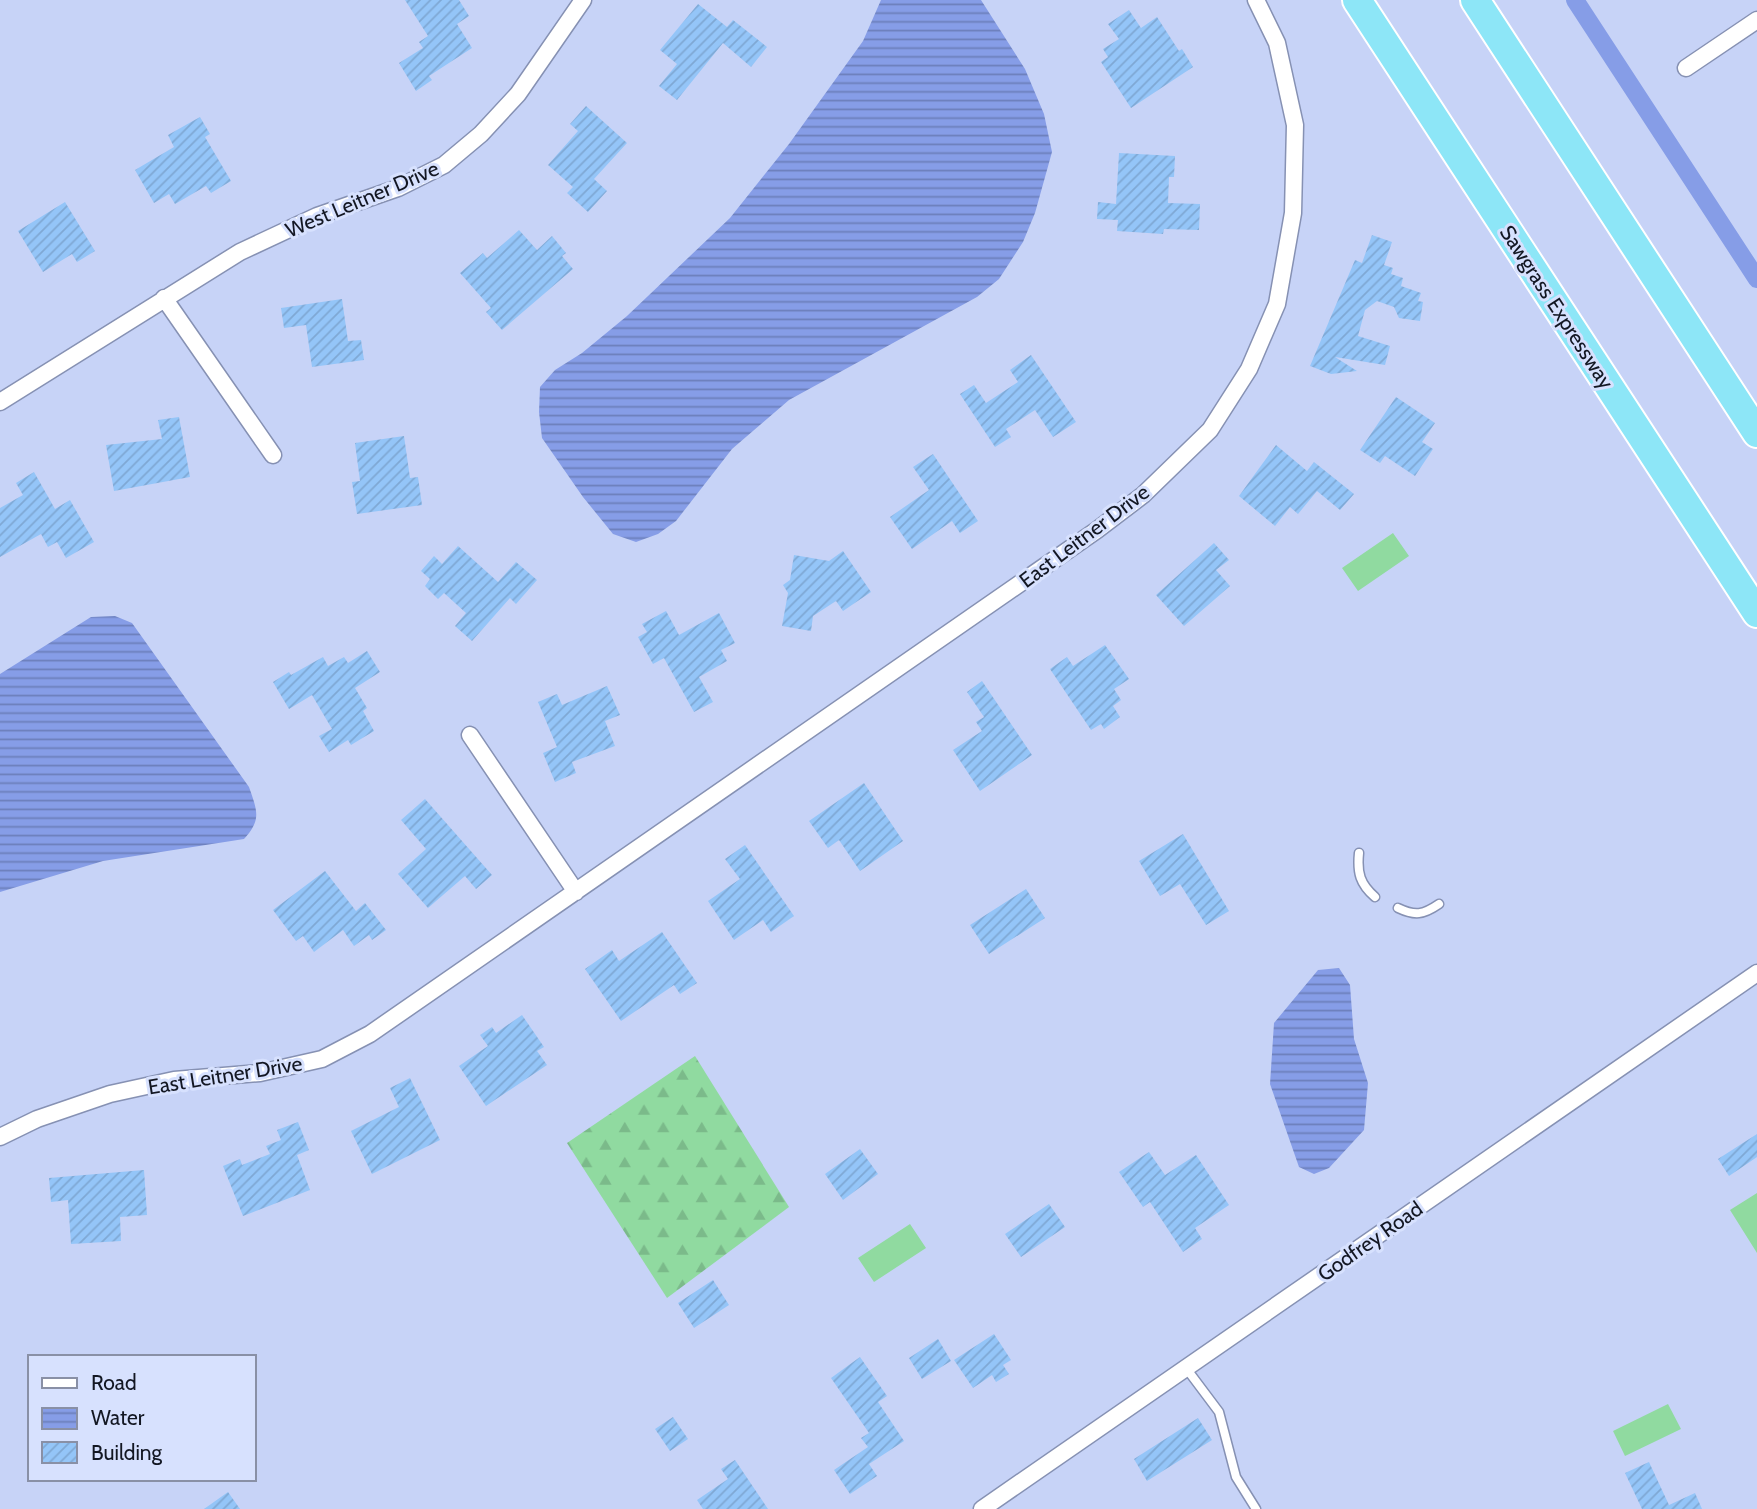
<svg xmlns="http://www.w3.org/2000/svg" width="1757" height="1509" font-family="Cabin,sans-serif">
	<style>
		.forest { fill: url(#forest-firs) }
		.pitch { fill: #90daa0 }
		.water { fill: url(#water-rules) }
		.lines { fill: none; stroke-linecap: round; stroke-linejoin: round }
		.canal { stroke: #869de7; stroke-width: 18 }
		.building { fill: url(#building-hatch) }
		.lane-casing { stroke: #8691b3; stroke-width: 11 }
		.street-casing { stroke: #8691b3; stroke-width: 19 }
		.highway-casing { stroke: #fff; stroke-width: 32 }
		.lane { stroke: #fff; stroke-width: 8 }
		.street { stroke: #fff; stroke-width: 16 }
		.highway { stroke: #8de6f7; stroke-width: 28 }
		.labels { text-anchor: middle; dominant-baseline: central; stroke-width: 6; stroke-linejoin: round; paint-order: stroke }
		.street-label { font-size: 21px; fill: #131723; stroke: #d7e1fe }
	</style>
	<defs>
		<pattern id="forest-firs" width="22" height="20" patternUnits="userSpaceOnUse" patternTransform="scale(1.75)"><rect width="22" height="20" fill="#90daa0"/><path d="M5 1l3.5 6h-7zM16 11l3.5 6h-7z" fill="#7bba8a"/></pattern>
		<pattern id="water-rules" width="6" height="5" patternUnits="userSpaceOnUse" patternTransform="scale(1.75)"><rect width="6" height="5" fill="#869de7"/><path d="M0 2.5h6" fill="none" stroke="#6c7fbb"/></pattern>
		<pattern id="building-hatch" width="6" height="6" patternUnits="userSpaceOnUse" patternTransform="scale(1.75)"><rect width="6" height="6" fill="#94c5f8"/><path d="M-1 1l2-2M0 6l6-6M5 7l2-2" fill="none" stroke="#7fa8d4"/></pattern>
	</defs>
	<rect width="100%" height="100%" fill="#c7d3f7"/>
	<!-- forest -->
	<path class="forest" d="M695,1056l94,151 -122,91 -100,-155z"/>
	<!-- pitch -->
	<path class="pitch" d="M1393,533l16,23 -51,35 -16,-23z
		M1757,1193v60l-27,-43z
		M910,1224l16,24 -52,34 -16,-24z
		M1668,1404l13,25 -56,27 -12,-25z"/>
	<!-- water -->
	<path class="water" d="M881,0h100l44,69 19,45 8,38 -17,61 -12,29 -24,37 -22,18 -188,103 -57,49 -56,72 -18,13 -22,8 -23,-8 -30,-37 -41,-59 -3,-26 1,-25 15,-17 27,-17 45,-37 103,-98 59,-74 74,-103z
		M115,616l17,7 117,164c8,23 13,33 -5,52l-141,22 -103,31v-218l91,-57z
		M1339,968l11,17 4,54 14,44 -4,47 -35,38 -15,6 -15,-7 -29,-83 4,-61 44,-53z"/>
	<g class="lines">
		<!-- canal -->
		<path class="canal" d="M1575,0l182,279"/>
	</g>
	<!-- building -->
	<path class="building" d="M405,0h54l10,16 -12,8 15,24 -43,28 3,4 -16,11 -17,-28 24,-15 -4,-6 9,-6z
		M698,4l29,23 6,-7 34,27 -16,20 -28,-24 -46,57 -18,-14 18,-22 -17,-14z
		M1129,10l12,18 16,-11 22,34 3,-2 11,18 -62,41 -30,-46 7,-5 -5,-8 16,-10 -11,-15z
		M586,106l41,37 -33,36 13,12 -19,21 -21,-19 6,-6 -25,-22 30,-34 -8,-7z
		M200,117l10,17 -5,3 26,44 -20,12 -5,-7 -31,18 -6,-10 -15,9 -19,-33 39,-23 -6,-12z
		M1119,153l56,3 -1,21h-5l-1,26 32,1 -1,26 -35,-1 -1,5 -46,-3 1,-11 -21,-1 1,-17 18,2z
		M65,202l30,49 -18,11 -5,-8 -29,18 -25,-41z
		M519,230l18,20 15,-14 14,17 -4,3 11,13 -71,61 -16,-18 5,-4 -31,-35 23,-20 4,5z
		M1372,235l20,7 -8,23 9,3 -2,6 12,4 -2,8 20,7 -3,8 5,1 -3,19 -21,-3 -5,-11 -17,-6 -12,9 -7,26 32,10 -5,19 -50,-8 22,14 -26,3 -21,-8 45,-106 7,3z
		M342,299l6,42 13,-1 3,20 -52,7 -6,-42 -22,3 -3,-20z
		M1031,355l45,67 -23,15 -18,-27 -29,19 5,8 -16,10 -35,-53 14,-9 12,18 32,-21 -8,-12z
		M1396,397l39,26 -13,19 11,7 -18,27 -30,-20 -5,7 -20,-13z
		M179,417l11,60 -76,14 -8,-46 56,-6 -4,-19z
		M404,436l6,42 8,-1 4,28 -65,9 -5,-32 8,-1 -5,-38z
		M1276,445l31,26 7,-9 40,32 -14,16 -23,-19 -19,23 -8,-7 -15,19 -36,-30z
		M933,454l45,67 -18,12 -8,-12 -40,28 -22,-32 39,-27 -16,-23z
		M34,472l21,37 15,-9 24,42 -28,16 -9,-16 -9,5 -7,-13 -41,23v-49l23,-13 -7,-12z
		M1214,543l15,17 -13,10 14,16 -46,40 -28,-31z
		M458,546l40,36 18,-20 21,18 -21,24 -6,-6 -38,43 -17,-15 11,-13 -22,-20 -6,6 -13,-13 5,-7 -9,-8 13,-15 8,8z
		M843,551l28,41 -28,19 -7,-10 -23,15 -2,15 -29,-5 6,-33 -5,-8 7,-5 4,-25 35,6z
		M666,611l13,24 40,-22 16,30 -14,7 6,11 -28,16 14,25 -19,10 -30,-54 -11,6 -15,-27 9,-5 -5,-8z
		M1105,645l24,34 -15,10 7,11 -8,6 7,11 -16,12 -3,-5 -10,6 -41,-61 17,-12 6,9z
		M367,651l13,21 -25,16 12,20 -4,3 11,20 -23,14 -3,-5 -19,12 -10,-16 13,-7 -20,-34 -23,14 -16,-27 16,-10 2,3 32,-18 5,9 16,-9 4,6z
		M982,681l50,74 -52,36 -27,-41 29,-19 -6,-9 8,-5 -17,-25z
		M607,686l13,29 -15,6 10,25 -43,16 4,11 -21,9 -12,-29 14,-6 -19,-45 19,-8 5,11z
		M864,783l39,58 -43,30 -21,-31 -11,8 -19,-27z
		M425,799l67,76 -16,14 -11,-13 -37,32 -30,-34 28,-25 -25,-29z
		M1183,834l46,77 -23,14 -26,-41 -20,12 -21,-35z
		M745,845l49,71 -23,16 -8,-12 -29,20 -26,-39 32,-22 -15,-20z
		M325,871l31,40 9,-8 21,27 -14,10 -3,-5 -15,11 -11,-16 -29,22 -11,-16 -7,5 -23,-31z
		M1026,889l19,29 -56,36 -19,-29z
		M662,932l35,51 -17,11 -6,-9 -53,36 -36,-52 27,-19 7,11z
		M522,1015l22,32 -7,4 10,14 -61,41 -27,-40 29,-20 -8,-11 12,-8 4,6z
		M410,1078l30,62 -68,34 -21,-43 48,-24 -9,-19z
		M298,1122l11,28 -12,5 13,35 -67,26 -20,-50 17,-7 2,6 28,-11 -4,-8 15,-6 -4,-10z
		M1757,1134v23l-28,19 -11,-17z
		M860,1149l18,25 -35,26 -18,-26z
		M1149,1152l16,23 31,-20 33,50 -34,23 7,11 -19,13 -33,-50 -7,5 -24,-35z
		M144,1170l3,45 -27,2 1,24 -50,3 -3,-44 -17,2 -2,-24z
		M1049,1204l16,23 -44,30 -16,-23z
		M713,1280l16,25 -35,23 -16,-25z
		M994,1334l17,26 -8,5 6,9 -13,8 -4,-7 -19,13 -19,-28z
		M938,1339l13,22 -29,18 -13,-21z
		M860,1357l27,39 -9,6 26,39 -35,23 8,12 -27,18 -16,-24 34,-23 -7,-9 8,-5 -38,-55z
		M673,1417l15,22 -18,12 -15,-22z
		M1198,1418l14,22 -65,41 -13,-22z
		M735,1460l33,49h-65l-6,-9 31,-21 -7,-10z
		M1649,1462l20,43 26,-12 7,16h-60l-17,-36z
		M228,1492l12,17h-36z"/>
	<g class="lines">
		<!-- lane casing -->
		<g class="lane-casing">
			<path id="lane" d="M1359,853c-2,20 1,31 16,44
				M1398,908c17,8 25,7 41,-4
				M1186,1368l33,44 17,65 20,32"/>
		</g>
		<!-- street casing -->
		<g class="street-casing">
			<path id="street" d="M1686,68l71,-48
				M164,298l109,157
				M0,402l240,-150 77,-36 81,-28 46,-23 37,-31 37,-40 65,-94
				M470,735l106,157
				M0,1137l37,-18 73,-25 64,-14 86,-7 62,-14 48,-25 727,-504 46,-35 67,-65 39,-61 28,-65 16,-91 2,-88 -18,-82 -21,-43
				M982,1509l775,-536"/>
		</g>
		<!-- highway casing -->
		<g class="highway-casing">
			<path id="highway" d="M1357,0l400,613
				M1475,0l282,433"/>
		</g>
		<!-- lane -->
		<use href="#lane" class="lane"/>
		<!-- street -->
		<use href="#street" class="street"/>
		<!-- highway -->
		<use href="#highway" class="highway"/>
	</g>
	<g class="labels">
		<!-- street labels -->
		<g class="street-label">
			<text transform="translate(362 199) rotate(-23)">West Leitner Drive</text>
			<text transform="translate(1557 307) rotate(57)">Sawgrass Expressway</text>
			<text transform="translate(1084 536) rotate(-37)">East Leitner Drive</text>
			<text transform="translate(225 1075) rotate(-9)">East Leitner Drive</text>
			<text transform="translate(1370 1241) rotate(-35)">Godfrey Road</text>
		</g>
	</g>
	<!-- legend -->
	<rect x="28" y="1355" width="228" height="126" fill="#d7e1fe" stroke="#8990a6" stroke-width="2"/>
	<rect x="42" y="1378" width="35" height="10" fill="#ffffff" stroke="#8990a6" stroke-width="2"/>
	<text x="91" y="1390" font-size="21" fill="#131723">Road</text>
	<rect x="42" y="1408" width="35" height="21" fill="url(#water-rules)" stroke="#8990a6" stroke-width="2"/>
	<text x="91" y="1425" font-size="21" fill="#131723">Water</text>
	<rect x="42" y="1442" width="35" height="21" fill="url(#building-hatch)" stroke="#8990a6" stroke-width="2"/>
	<text x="91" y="1460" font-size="21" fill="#131723">Building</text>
</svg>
